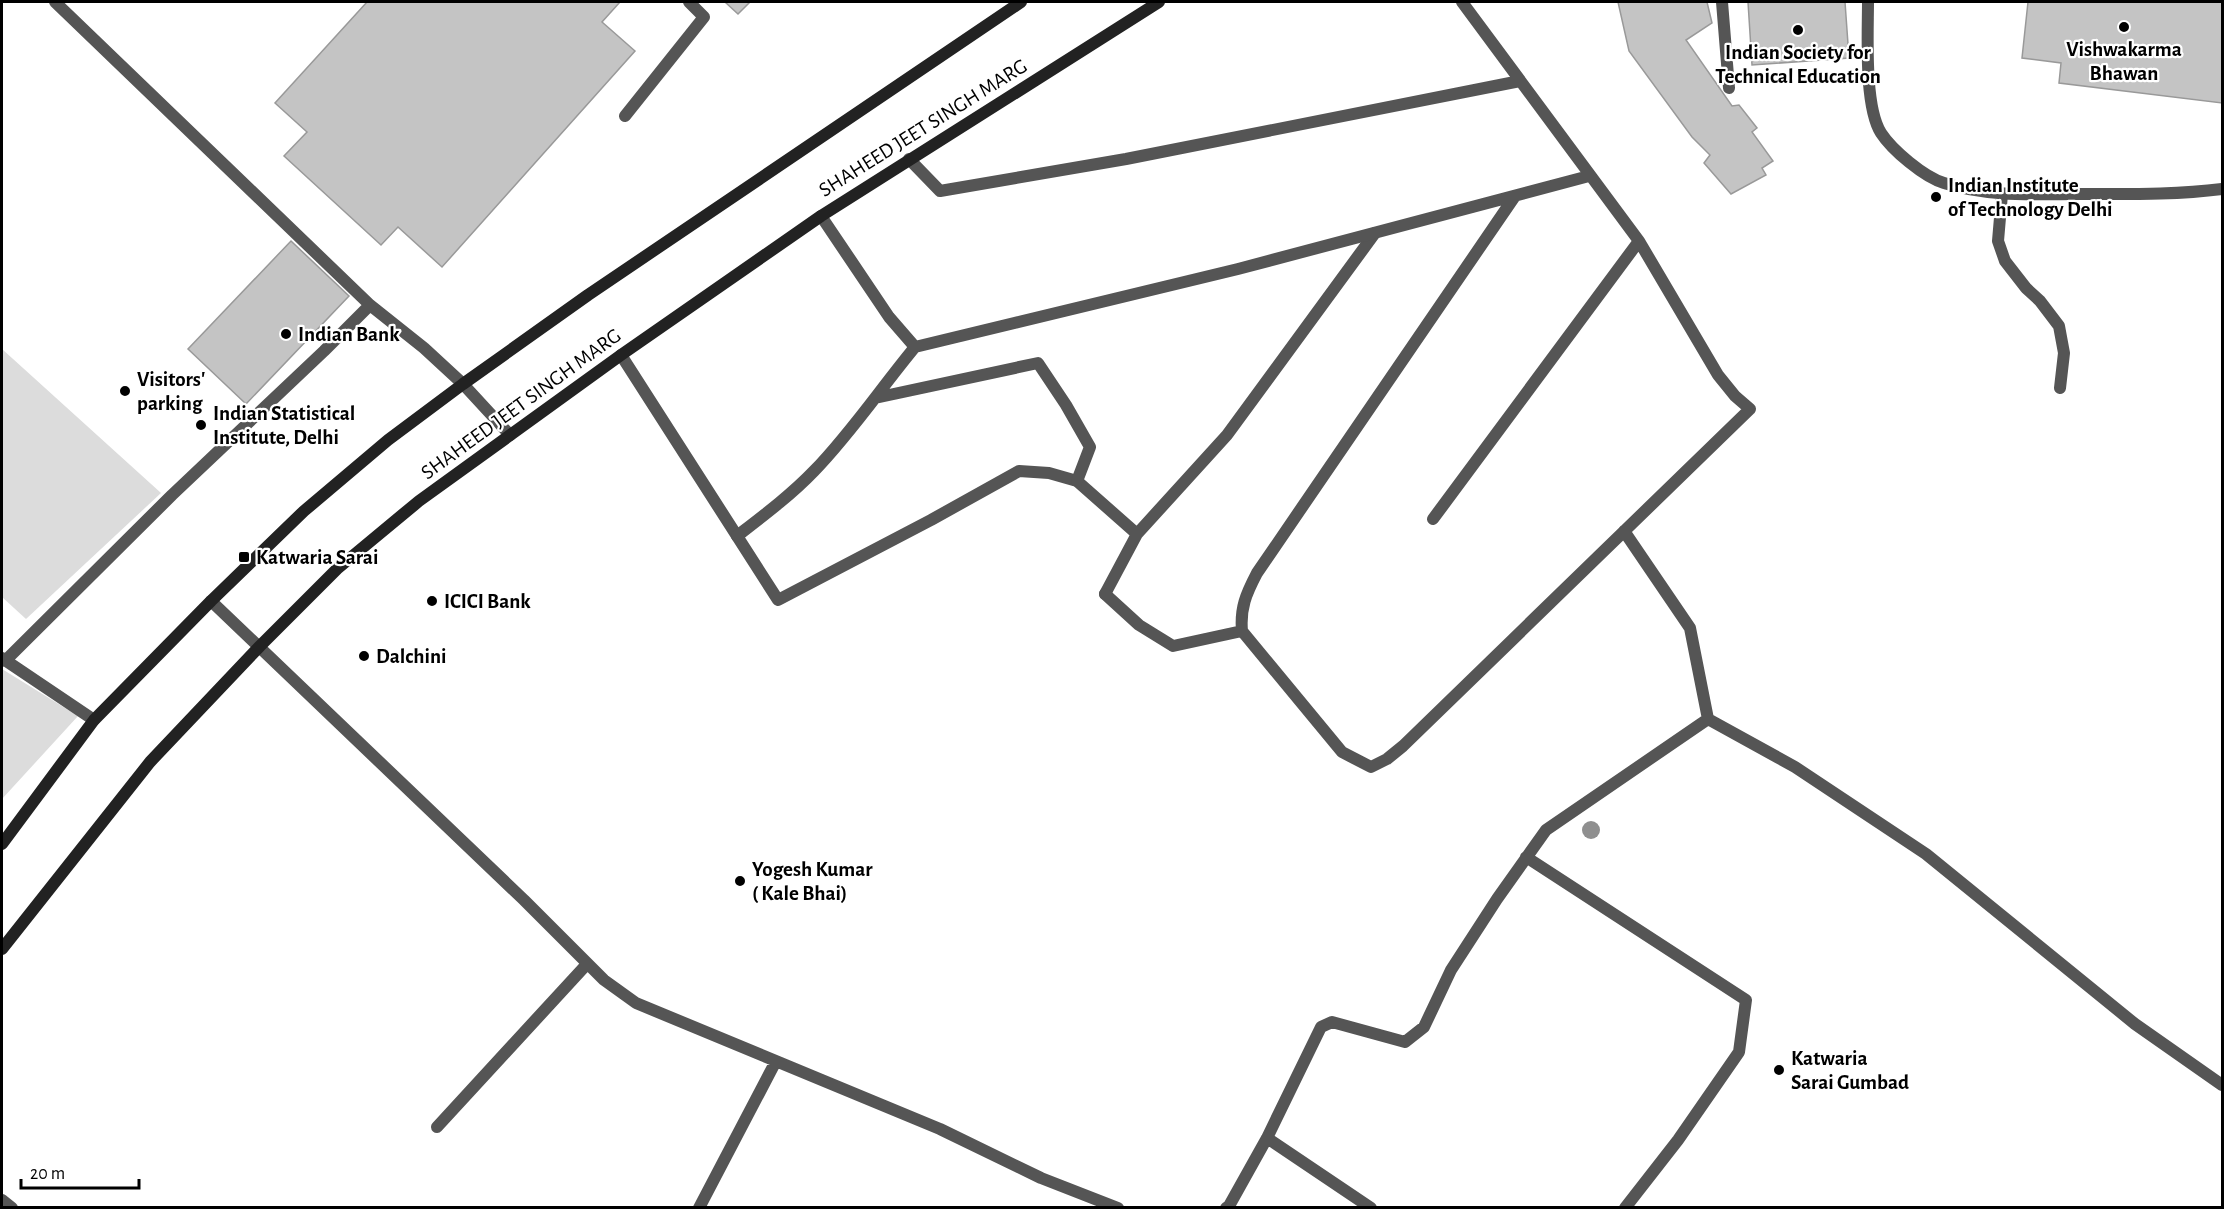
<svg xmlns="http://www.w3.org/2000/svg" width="2224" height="1209" font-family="'Alegreya Sans',sans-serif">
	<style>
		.green { fill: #dcdcdc }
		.building { fill: #c4c4c4; stroke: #999; stroke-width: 1.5 }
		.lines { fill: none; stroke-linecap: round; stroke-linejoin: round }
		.lane { stroke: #555; stroke-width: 12 }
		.street { stroke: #555; stroke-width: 12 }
		.secondary { stroke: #222; stroke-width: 12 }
		.tree { fill: #8f8f8f }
		.poi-dot { fill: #000; stroke: #fff; stroke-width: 2 }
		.labels { text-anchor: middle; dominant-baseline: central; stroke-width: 4.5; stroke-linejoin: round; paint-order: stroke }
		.poi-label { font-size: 21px; font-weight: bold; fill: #000; stroke: #fff; text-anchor: start }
		.street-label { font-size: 21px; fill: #000; stroke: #fff }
	</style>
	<rect width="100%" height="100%" fill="#fff"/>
	<!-- green -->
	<path class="green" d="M2,349l159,144 -135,126 -24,-22z
		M2,669l76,47 -76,83z"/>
	<!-- building -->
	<path class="building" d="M367,2h253l-18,20 33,29 -193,216 -44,-40 -17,18 -97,-89 23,-24 -32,-29z
		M725,2h25l-12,12z
		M1618,2h89l5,21 -26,17 46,66 7,-1 18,23 -5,4 21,29 -11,7 4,7 -35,19 -27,-31 6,-8 -18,-18 -63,-86z
		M1748,2h97l4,56 -97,7z
		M2028,2h194v101l-163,-20 2,-20 -39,-5z
		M291,241l58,55 -103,108 -58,-55z"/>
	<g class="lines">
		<!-- lane -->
		<path class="lane" d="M55,2l315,303 54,43 39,36 47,51
			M1722,2l7,86
			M1868,2c0,32 -4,104 13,131 11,17 43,44 63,50 44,14 91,11 137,11 47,0 94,1 141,-5
			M625,116l79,-99 -15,-15
			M2002,194l-4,47 7,20 21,27 14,13 19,25 5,27 -4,35
			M621,355l157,245 153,-80 88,-49 30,2 28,8 60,53 -32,60
			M1137,534l90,-99 148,-202
			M2,658l92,62
			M5,661l167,-166 152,-144 46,-46"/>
		<!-- street -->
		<path class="street" d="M1462,2l177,239 79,134 17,21 15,13 -347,337 -16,13 -16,8 -29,-15 -100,-121c-2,-23 4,-37 15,-58l258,-377
			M909,159l31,32 186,-32 394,-78
			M821,216l68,101 26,30 323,-78 351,-93
			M875,398l163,-35 28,42 24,42 -13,34
			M1433,519l206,-278
			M737,536c26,-20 54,-41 77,-65 37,-38 67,-83 101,-124
			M1105,594l34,31 34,21 69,-15
			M211,601l313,299 80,80 32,23 304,126 101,49 77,30
			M1708,719l87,48 131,87 209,170 87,61
			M1526,857l220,143 -7,52 -61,88 -53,68
			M437,1127l150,-163
			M1267,1138l104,70
			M2,1200l10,8
			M699,1208l77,-147
			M1226,1208l3,-2 38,-68 54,-111 11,-5 73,20 19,-15 27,-57 46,-71 49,-69 162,-111 -18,-91 -66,-97"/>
		<!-- secondary -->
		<path class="secondary" d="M2,844l92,-124 117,-119 93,-90 84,-71 75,-56 125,-89 433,-293
			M2,949l148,-187 110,-116 77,-77 82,-68 202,-146 200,-139 338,-214"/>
	</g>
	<!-- trees -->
	<circle class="tree" cx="1591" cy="830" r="9"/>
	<!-- markers -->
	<g class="poi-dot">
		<circle cx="2124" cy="27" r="6"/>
		<circle cx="1798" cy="30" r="6"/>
		<circle cx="1936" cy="197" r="6"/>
		<circle cx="286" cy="334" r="6"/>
		<circle cx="125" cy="391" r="6"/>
		<circle cx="201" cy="425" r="6"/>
		<rect x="238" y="551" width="12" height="12" rx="3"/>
		<circle cx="432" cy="601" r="6"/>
		<circle cx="364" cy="656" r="6"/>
		<circle cx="740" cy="881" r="6"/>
		<circle cx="1779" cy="1070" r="6"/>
	</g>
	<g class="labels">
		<!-- poi labels -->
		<g class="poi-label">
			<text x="2124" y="49" text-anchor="middle">Vishwakarma<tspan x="2124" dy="24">Bhawan</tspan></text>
			<text x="1798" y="52" text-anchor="middle">Indian Society for<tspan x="1798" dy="24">Technical Education</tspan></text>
			<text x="1948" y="185">Indian Institute<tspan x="1948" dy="24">of Technology Delhi</tspan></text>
			<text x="298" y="334">Indian Bank</text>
			<text x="137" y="379">Visitors'<tspan x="137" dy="24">parking</tspan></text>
			<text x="213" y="413">Indian Statistical<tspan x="213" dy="24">Institute, Delhi</tspan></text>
			<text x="256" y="557">Katwaria Sarai</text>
			<text x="444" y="601">ICICI Bank</text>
			<text x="376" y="656">Dalchini</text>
			<text x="752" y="869">Yogesh Kumar<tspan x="752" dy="24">( Kale Bhai)</tspan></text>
			<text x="1791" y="1058">Katwaria<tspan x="1791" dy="24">Sarai Gumbad</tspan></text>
		</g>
		<!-- street labels -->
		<g class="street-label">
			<text transform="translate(923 128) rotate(-32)">SHAHEED JEET SINGH MARG</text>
			<text transform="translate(521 404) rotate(-36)">SHAHEED JEET SINGH MARG</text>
		</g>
	</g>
	<!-- border -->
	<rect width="2224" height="1209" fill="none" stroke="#000000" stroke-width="6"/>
	<!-- scale -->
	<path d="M21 1179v9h118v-9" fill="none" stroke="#000000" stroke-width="3"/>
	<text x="30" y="1179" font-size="18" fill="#000000" stroke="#ffffff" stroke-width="4.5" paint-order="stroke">20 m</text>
</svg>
